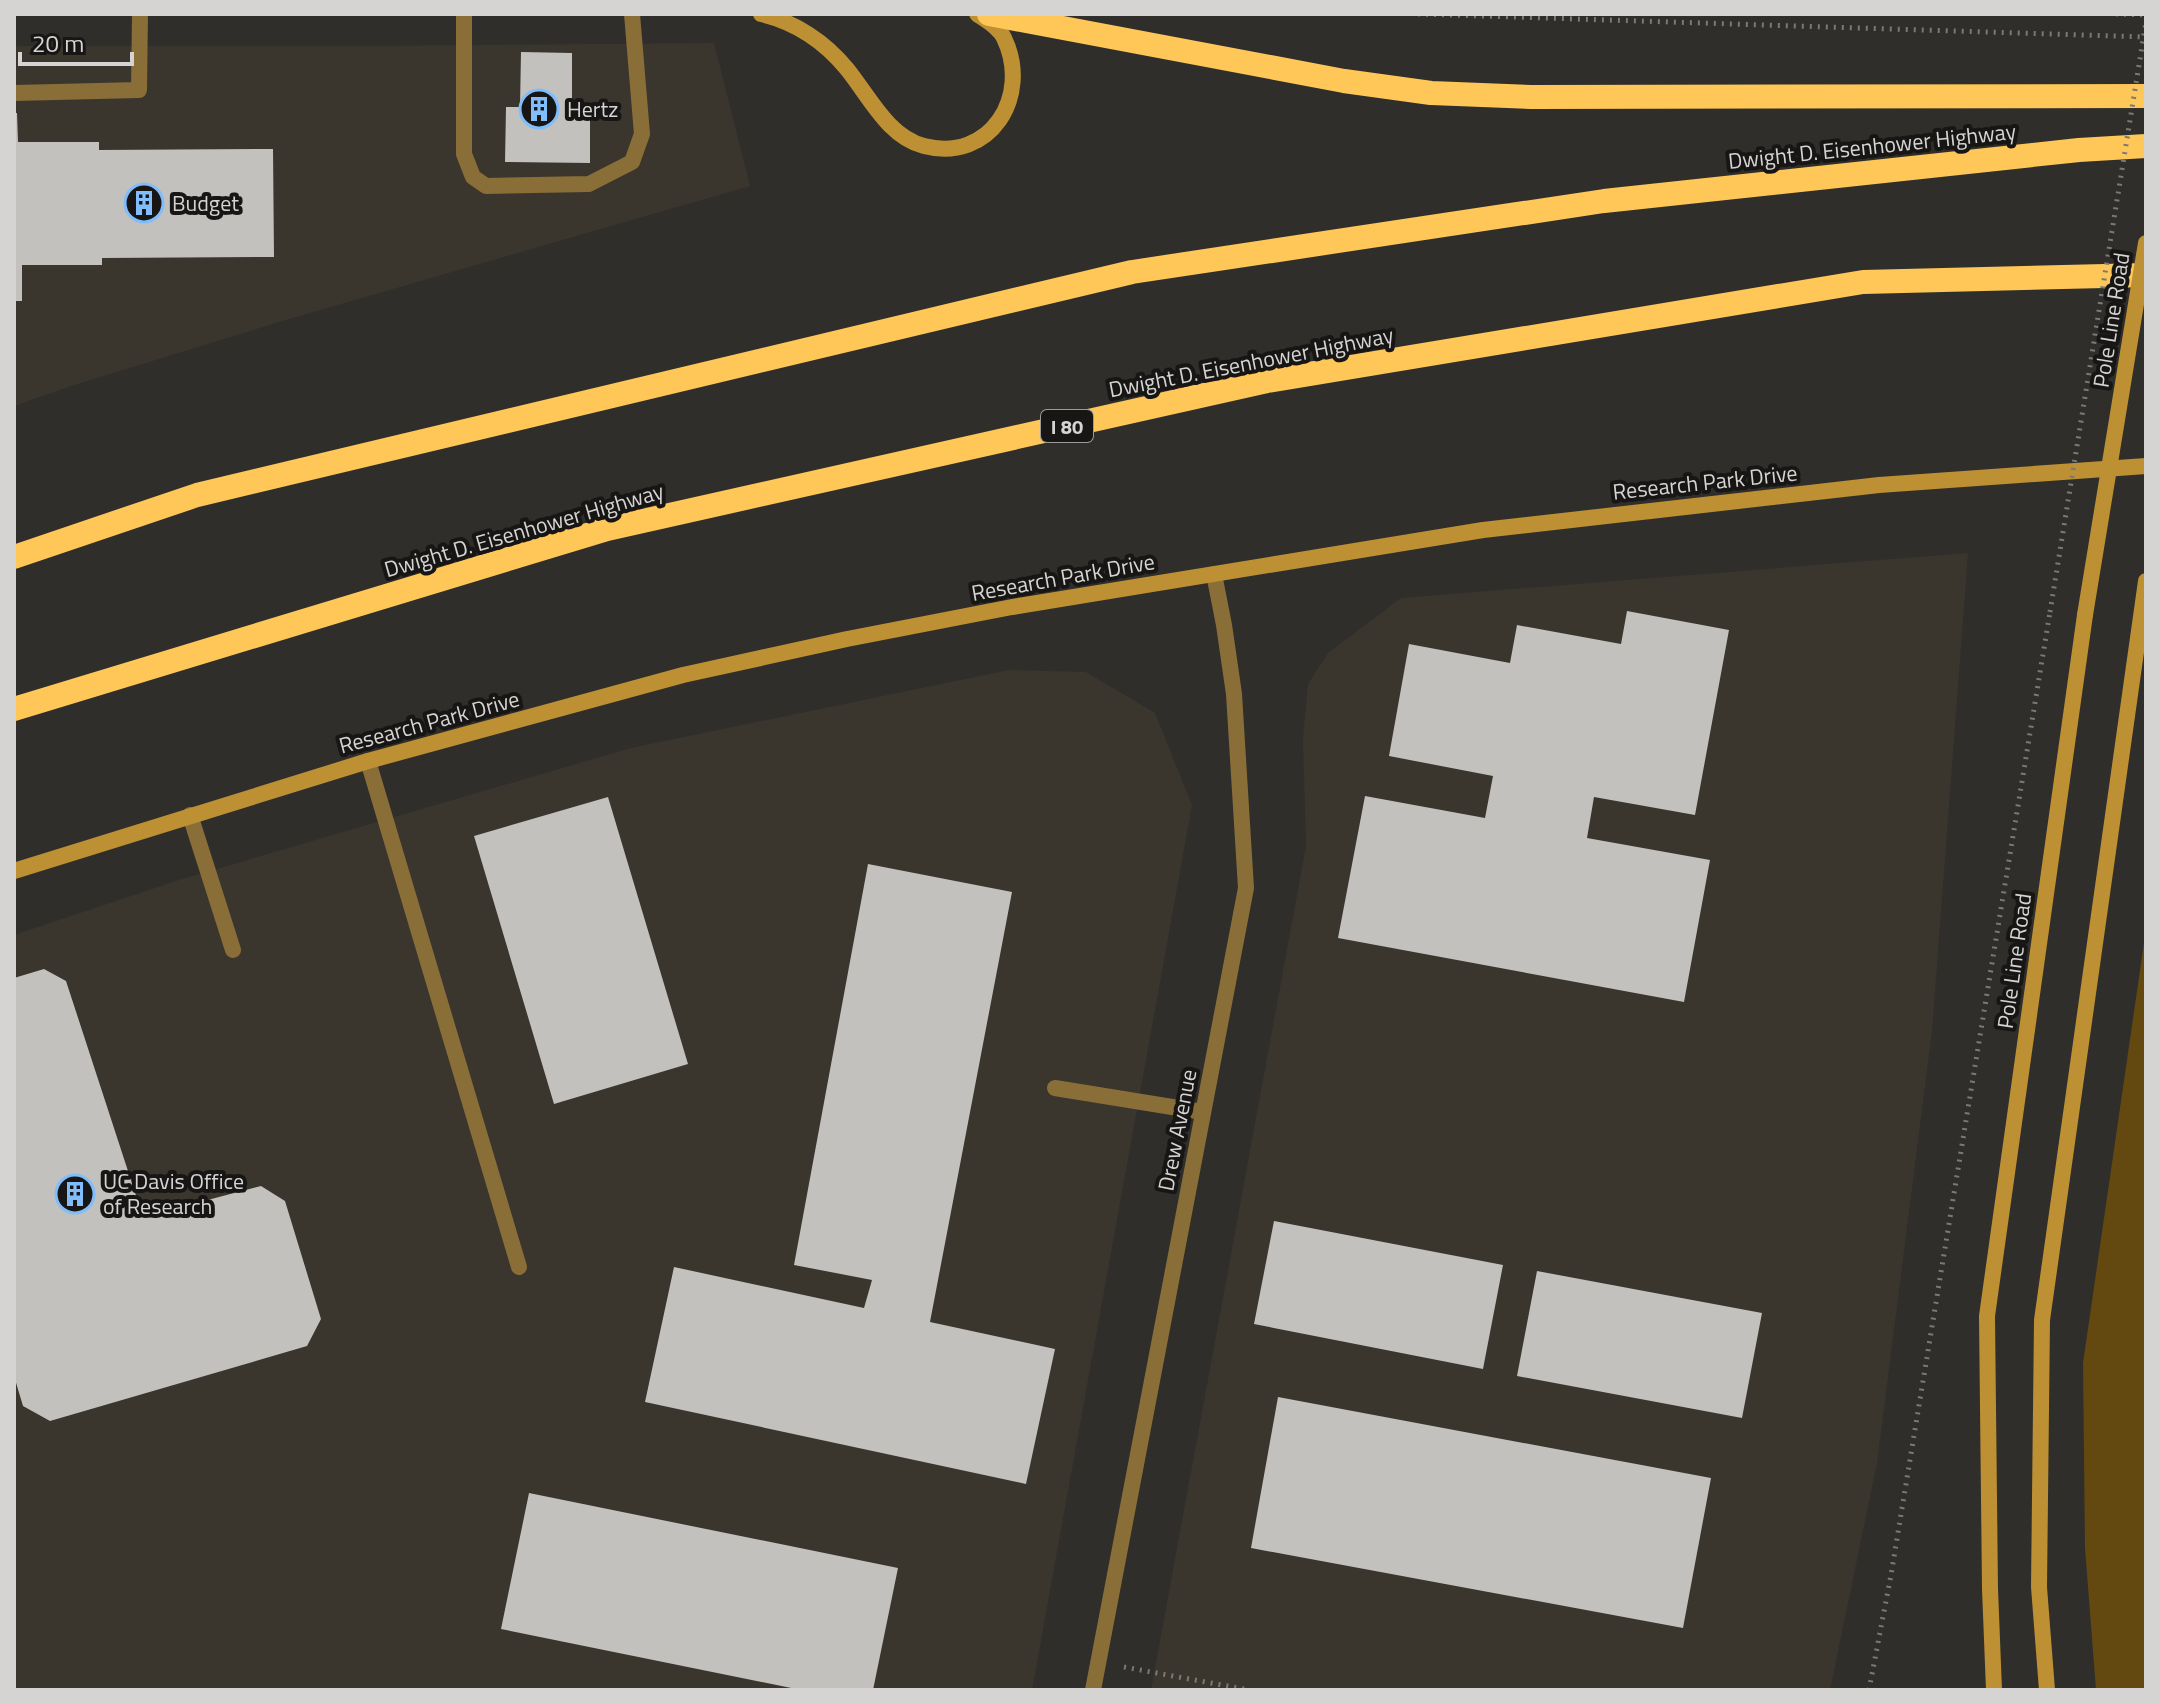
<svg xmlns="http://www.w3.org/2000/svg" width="2160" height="1704" font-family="'Titillium Web',sans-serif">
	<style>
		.built { fill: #3a362e }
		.green { fill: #634910 }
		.building { fill: #c2c1bd }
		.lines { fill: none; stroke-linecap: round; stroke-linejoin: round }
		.path { stroke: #7a7977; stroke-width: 5; stroke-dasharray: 2 6; stroke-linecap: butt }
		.lane { stroke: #896e38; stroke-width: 16 }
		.street { stroke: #896e38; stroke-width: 16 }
		.secondary { stroke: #bd9033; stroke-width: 16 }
		.highway { stroke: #fec757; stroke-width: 24 }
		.path-bridge { stroke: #7a7977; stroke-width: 5; stroke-dasharray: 2 6; stroke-linecap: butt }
		.secondary-bridge { stroke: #bd9033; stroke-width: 16 }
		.labels { text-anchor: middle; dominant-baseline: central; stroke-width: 8; stroke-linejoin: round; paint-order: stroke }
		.shield { fill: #171615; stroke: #9c9b9a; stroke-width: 2 }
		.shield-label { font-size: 20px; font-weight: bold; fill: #d5d4d3 }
		.poi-label { font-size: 22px; fill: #d5d4d3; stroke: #171615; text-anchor: start }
		.street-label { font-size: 22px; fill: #d5d4d3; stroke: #171615 }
	</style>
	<rect width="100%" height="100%" fill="#2f2e2b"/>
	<!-- built -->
	<path class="built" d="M714,43l36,143 -461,133 -218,67 -57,20v-360h357z
		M1968,553l-36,478 -55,432 -47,227h-679l155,-844 -3,-106 5,-56 20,-31 73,-55z
		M1009,670l77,2 69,41 37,92 -160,885h-1018v-755l165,-55 452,-132z"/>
	<!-- green -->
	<path class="green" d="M2146,929v761h-50l-11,-142 -2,-185z"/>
	<!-- building -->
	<path class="building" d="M521,52l51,1v58h18v52l-85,-1 1,-55h14z
		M14,113h3l1,29h81v8l174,-1 1,108 -172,1v7h-80v36h-8z
		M1627,611l102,19 -34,185 -101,-18 -7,41 123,22 -26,142 -346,-64 27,-142 120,22 8,-42 -104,-20 20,-112 101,19 7,-38 104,19z
		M608,797l80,267 -134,40 -80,-268z
		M868,864l144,28 -82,430 125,27 -29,135 -381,-82 29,-135 190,41 8,-28 -78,-15z
		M44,969l22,12 77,236 118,-31 24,15 36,118 -14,27 -257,75 -27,-15 -9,-30v-398z
		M1274,1221l229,44 -20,104 -229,-45z
		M1537,1271l225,42 -20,105 -225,-42z
		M1278,1397l433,81 -28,150 -432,-80z
		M529,1493l369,75 -25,122h-72l-300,-61z"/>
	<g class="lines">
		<!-- path -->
		<path class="path" d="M1418,14l726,23
			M2116,14l30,1
			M1124,1667l125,23
			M1869,1690l22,-115 159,-963"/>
		<!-- lane -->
		<path class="lane" d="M464,14v140l9,23 13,9 103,-2 43,-22 10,-28 -10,-120
			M14,93l125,-3 1,-76
			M368,761l151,506
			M190,815l43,135
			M1055,1088l148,24"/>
		<!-- street -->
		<path class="street" d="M1093,1690l153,-802 -12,-194 -10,-69 -10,-51"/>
		<!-- secondary -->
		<path class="secondary" d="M761,14c34,8 64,28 86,55 22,27 41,68 77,77 66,17 108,-50 80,-108 -5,-11 -18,-18 -27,-24
			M14,871l354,-110 315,-86 164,-36 165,-32 471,-77 396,-45 267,-19
			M1994,1690l-4,-101 -3,-273 98,-701
			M2047,1690l-8,-103 3,-267 104,-739"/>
		<!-- highway -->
		<path class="highway" d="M989,14l355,67 87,12 100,4 615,-1
			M14,557l183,-62 935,-223 472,-71 475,-51 67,-4
			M14,709l593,-180 660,-148 596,-99 283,-7"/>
		<!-- path-bridge -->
		<path class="path-bridge" d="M2050,612l96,-590"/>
		<!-- secondary-bridge -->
		<path class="secondary-bridge" d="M2085,615l61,-372"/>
	</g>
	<!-- icons -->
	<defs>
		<g id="building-ring" transform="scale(2)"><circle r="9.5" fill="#171615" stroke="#80bdfa" stroke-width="1.5"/><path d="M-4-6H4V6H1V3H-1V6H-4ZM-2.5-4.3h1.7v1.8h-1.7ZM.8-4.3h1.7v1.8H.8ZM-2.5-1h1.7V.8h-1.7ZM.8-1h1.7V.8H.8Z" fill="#80bdfa"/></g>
	</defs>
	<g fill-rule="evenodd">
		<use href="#building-ring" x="539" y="109"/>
		<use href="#building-ring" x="144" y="203"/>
		<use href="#building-ring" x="75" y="1194"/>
	</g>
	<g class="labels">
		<!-- shield labels -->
		<rect class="shield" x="1041" y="410" width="52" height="32" rx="6"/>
		<g class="shield-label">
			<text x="1067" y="426">I 80</text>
		</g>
		<!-- poi labels -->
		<g class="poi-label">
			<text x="567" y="109">Hertz</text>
			<text x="172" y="203">Budget</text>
			<text x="103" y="1181">UC Davis Office<tspan x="103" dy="25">of Research</tspan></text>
		</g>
		<!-- street labels -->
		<g class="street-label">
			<text transform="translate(1872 146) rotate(-6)">Dwight D. Eisenhower Highway</text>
			<text transform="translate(2111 320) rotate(-81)">Pole Line Road</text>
			<text transform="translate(1251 362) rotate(-11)">Dwight D. Eisenhower Highway</text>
			<text transform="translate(1705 482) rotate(-6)">Research Park Drive</text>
			<text transform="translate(524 530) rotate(-16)">Dwight D. Eisenhower Highway</text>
			<text transform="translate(1063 577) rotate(-10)">Research Park Drive</text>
			<text transform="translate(429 722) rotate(-15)">Research Park Drive</text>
			<text transform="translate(2014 961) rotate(-82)">Pole Line Road</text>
			<text transform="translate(1177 1130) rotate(-79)">Drew Avenue</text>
		</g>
	</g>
	<!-- border -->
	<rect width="2160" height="1704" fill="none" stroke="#d5d4d3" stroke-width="32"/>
	<!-- scale -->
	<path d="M20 52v12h112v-12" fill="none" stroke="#d5d4d3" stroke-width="4"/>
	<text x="32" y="52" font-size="24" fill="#d5d4d3" stroke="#171615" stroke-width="6" paint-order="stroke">20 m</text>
</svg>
